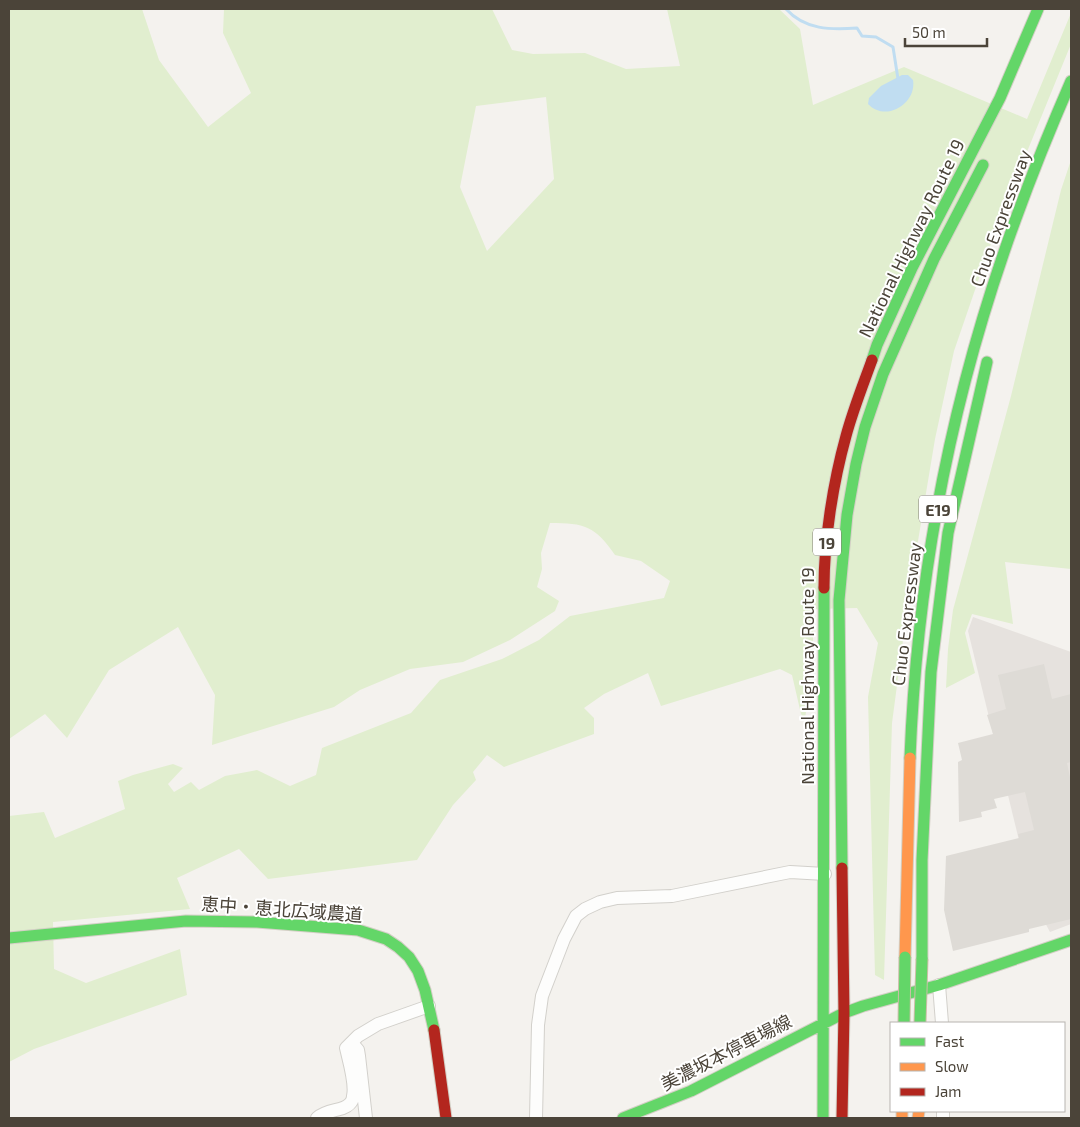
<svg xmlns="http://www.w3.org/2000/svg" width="1080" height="1127" font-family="'Exo 2','Noto Sans JP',sans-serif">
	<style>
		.industrial { fill: #e6e2de }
		.green { fill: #e1eecf; fill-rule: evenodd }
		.water { fill: #c0ddf1 }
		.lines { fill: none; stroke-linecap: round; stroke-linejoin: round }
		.stream { stroke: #c0ddf1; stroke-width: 3 }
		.building { fill: #dedbd6 }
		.street-casing { stroke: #d2d0cb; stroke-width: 14 }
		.fast-casing { stroke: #d3cfc5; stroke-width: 13 }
		.slow-casing { stroke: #d3cfc5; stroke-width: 13 }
		.jam-casing { stroke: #d3cfc5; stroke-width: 13 }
		.street { stroke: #fdfdfc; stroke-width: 12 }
		.fast { stroke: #63d668; stroke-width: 11 }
		.slow { stroke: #ff974d; stroke-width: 11 }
		.jam { stroke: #b3261e; stroke-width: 11 }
		.fast-bridge-casing { stroke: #ccbfa9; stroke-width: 13; stroke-linecap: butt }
		.fast-bridge { stroke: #63d668; stroke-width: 11 }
		.labels { text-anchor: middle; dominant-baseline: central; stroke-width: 4; stroke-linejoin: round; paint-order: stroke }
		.shield { fill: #fff; stroke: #817c74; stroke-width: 1 }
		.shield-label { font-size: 16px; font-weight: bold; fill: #4b4439 }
		.street-label { font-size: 18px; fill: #4b4439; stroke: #fff }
	</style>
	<rect width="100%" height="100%" fill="#f4f2ee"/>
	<!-- industrial -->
	<path class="industrial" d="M973,617l98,35v272l-21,8 -16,-30 -66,-271z"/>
	<!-- green -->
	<path class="green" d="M9,9h133l17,51 49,67 43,-34 -28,-60 1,-24h268l20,41 21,4 52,-1 41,16 54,-3 -13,-57h112l21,20 13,76 91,-38 123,52 44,-106v31l-73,179 -44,128 -19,88 -26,156 -17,128 -8,257 -9,-5 -7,-278 10,-54 -21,-35 -43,1 -2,59 -7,51 -4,-5 -9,-39 -12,-6 -119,37 -13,-33 -44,21 -20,14 10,10v16l-90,33 -17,-12 -14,17 3,8 -23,25 -36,55 -149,19 -29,-30 -62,29 13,31 -137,13 1,47 32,14 94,-34 7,46 -153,54 -25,13v-246l35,-4 11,26 70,-29 -7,-28 15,-6 40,-11 10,4 -15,16 6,8 17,-10 8,8 26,-14 32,-6 33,16 26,-11 6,-27 89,-35 29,-33 62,-21 37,-19 31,-24 94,-18 6,-17 -29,-20 -26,-6c-20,-29 -30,-32 -65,-32l-9,30 1,16 -5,18 22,14 -4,10 -45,29 -47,22 -53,7 -50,21 -26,17 -122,38 3,-50 -37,-68 -69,43 -42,68 -22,-24 -36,25zM546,97l8,82 -67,72 -27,-64 16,-81z
		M1071,160v409l-66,-7 8,62 -41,-10 -7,19 10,40 -29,15 2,-39 5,-39 58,-214 50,-206z"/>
	<!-- water -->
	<path class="water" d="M902,75h6l5,5c4,23 -27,43 -45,24l1,-6 12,-12z"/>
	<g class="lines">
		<!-- stream -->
		<path class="stream" d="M786,9c19,21 45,21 71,19l5,8 14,1 17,10 5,32"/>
	</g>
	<!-- building -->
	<path class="building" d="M1044,664l8,35 19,-5v68l-4,1 4,19v137l-42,10v3l-76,19 -9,-41 2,-54 73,-18 -1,-4 16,-4 -9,-38 -31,7 3,9 -16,4 1,5 -23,5 -1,-60 4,-2 -4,-17 35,-9 -6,-19 19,-6 -8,-34z"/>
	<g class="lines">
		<!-- street casing -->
		<g class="street-casing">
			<path id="street" d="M939,985l3,38
				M352,1043l6,7 1,6 7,62
				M317,1118c8,-7 17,-7 26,-10 5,-2 10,-6 10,-12 3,-12 -4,-35 -7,-48l12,-12 20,-12 51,-18
				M536,1118l2,-93 4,-29 22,-57 12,-23 9,-7 15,-7 17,-4 55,-2 118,-24 35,2
				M943,1118v-7"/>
		</g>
		<!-- fast casing -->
		<g class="fast-casing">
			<path id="fast" d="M872,360l5,-15 35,-77 88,-170 38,-89
				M910,758c7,-183 42,-364 105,-537 17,-47 36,-94 56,-140
				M842,868l-3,-268 8,-85 9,-51 9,-37 18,-53 51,-115 49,-94
				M9,938l177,-17 71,1 101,8 28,9 12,8 11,10 9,14 7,19 9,40
				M922,959v-99l9,-188 17,-139 39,-171
				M623,1118l68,-27 153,-78 19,-7 76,-21 132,-45
				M823,1118l1,-530"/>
		</g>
		<!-- slow casing -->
		<g class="slow-casing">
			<path id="slow" d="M905,957l5,-199
				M902,1111v7
				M918,1118l1,-7"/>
		</g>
		<!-- jam casing -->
		<g class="jam-casing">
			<path id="jam" d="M824,588c0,-48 9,-105 22,-152 7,-26 17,-51 26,-76
				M434,1030l12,88
				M842,1118l2,-105 -2,-145"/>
		</g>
		<!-- street -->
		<use href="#street" class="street"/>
		<!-- fast -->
		<use href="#fast" class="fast"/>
		<!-- slow -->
		<use href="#slow" class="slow"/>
		<!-- jam -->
		<use href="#jam" class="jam"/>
		<!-- fast-bridge casing -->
		<g class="fast-bridge-casing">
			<path id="fast-bridge" d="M904,1023l1,-66
				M920,1023l2,-64"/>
		</g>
		<!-- fast-bridge -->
		<use href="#fast-bridge" class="fast-bridge"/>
	</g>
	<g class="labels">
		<!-- shield labels -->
		<g class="shield">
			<rect x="919" y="495.5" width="38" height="27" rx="4"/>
			<rect x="813" y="528.5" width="28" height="27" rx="4"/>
		</g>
		<g class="shield-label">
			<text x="938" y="509">E19</text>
			<text x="827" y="542">19</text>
		</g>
		<!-- street labels -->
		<g class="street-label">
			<text transform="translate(1000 218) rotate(-70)">Chuo Expressway</text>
			<text transform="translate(911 238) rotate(-64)">National Highway Route 19</text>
			<text transform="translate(906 614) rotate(-83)">Chuo Expressway</text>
			<text transform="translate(807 676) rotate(-90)">National Highway Route 19</text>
			<text transform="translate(282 909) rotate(4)">恵中・恵北広域農道</text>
			<text transform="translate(726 1052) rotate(-27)">美濃坂本停車場線</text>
		</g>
	</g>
	<!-- border -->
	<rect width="1080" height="1127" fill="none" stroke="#4b4439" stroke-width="20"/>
	<!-- legend -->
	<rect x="890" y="1022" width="175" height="90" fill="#ffffff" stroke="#b7b4b0"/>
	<rect x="900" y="1038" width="25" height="8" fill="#63d668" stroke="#b7b4b0"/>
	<text x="935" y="1047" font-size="15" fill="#4b4439">Fast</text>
	<rect x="900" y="1063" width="25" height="8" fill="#ff974d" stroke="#b7b4b0"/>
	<text x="935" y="1072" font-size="15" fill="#4b4439">Slow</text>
	<rect x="900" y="1088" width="25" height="8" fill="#b3261e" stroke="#b7b4b0"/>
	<text x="935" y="1097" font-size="15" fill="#4b4439">Jam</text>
	<!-- scale -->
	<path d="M905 38v8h82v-8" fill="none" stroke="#4b4439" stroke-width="2.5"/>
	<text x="912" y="38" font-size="15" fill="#4b4439" stroke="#ffffff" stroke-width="4" paint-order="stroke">50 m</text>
</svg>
